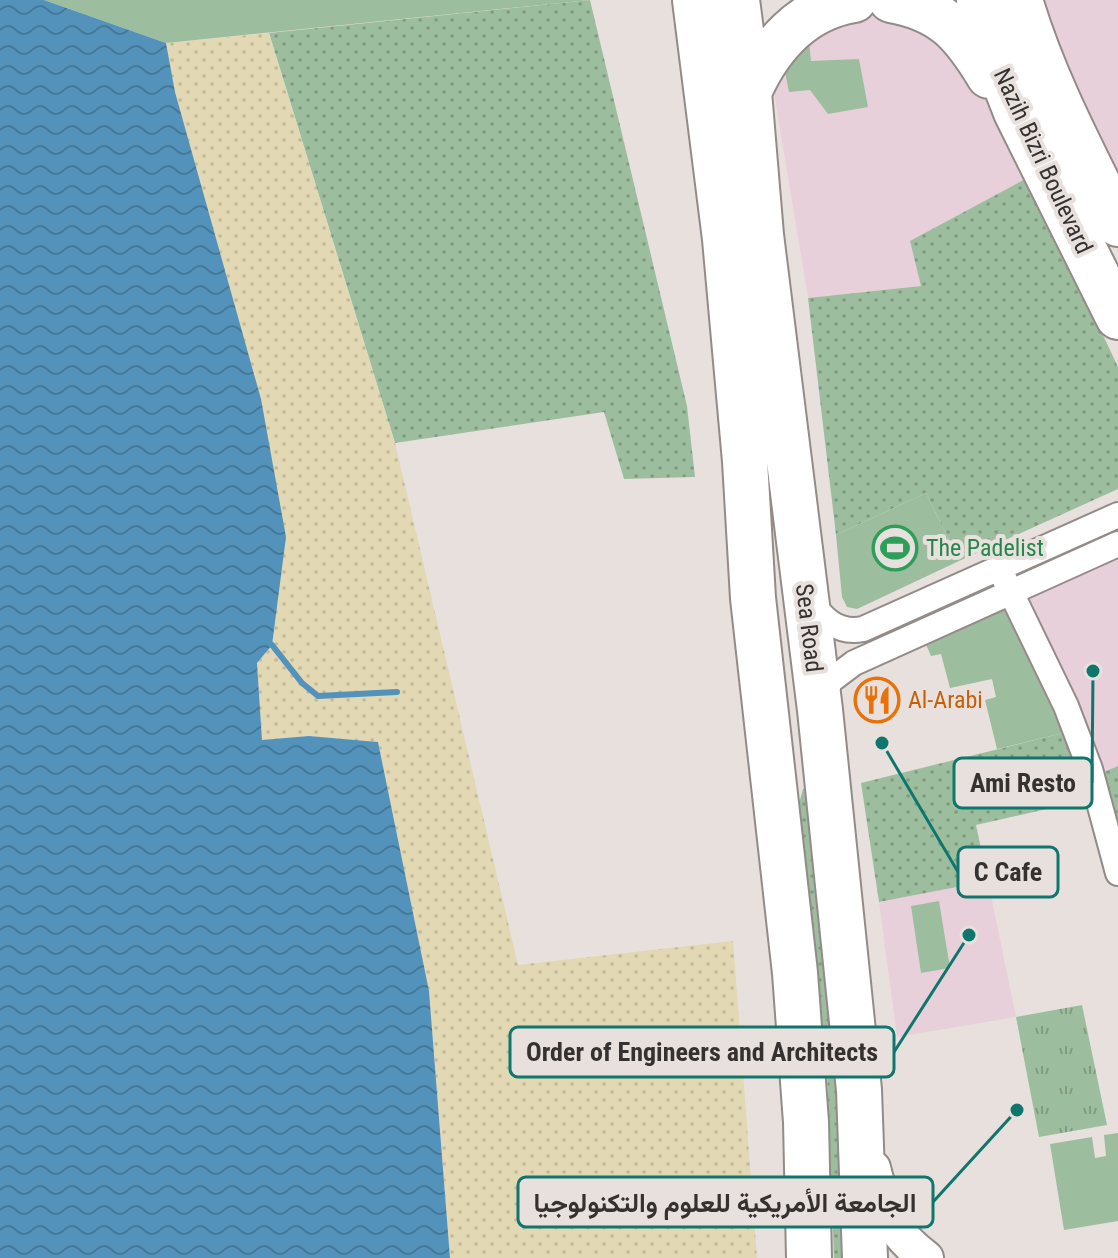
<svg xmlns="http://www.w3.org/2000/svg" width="1118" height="1258" font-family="'Roboto Condensed',Vazirmatn,sans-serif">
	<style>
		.commercial { fill: #e8d0db }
		.grass { fill: url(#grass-dots) }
		.sand { fill: url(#sand-dots) }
		.park { fill: url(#park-tufts) }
		.garden { fill: #9dbe9e }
		.water { fill: url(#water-waves) }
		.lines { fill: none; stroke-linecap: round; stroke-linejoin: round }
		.stream { stroke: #5393bb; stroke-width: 6 }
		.street-casing { stroke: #938b88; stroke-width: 28 }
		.secondary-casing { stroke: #938b88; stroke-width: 38 }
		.highway-casing { stroke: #938b88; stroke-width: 48 }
		.street { stroke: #fff; stroke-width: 24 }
		.secondary { stroke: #fff; stroke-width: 34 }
		.highway { stroke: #fff; stroke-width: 44 }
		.labels { text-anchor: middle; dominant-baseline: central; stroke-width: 8; stroke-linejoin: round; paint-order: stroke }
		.street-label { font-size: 24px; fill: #353130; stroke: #e8e0dc }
		.leisure-label { font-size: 24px; fill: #27864d; stroke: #e8e0dc; text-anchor: start }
		.food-label { font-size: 24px; fill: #c56008; stroke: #e8e0dc; text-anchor: start }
		.leader { fill: none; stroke: #0f766e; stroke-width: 3 }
		.callout-dot { fill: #0f766e; stroke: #e8e0dc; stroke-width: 3 }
		.callout { fill: #e8e0dc; stroke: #0f766e; stroke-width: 3 }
		.callout-label { font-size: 26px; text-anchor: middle; font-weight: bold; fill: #353130 }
	</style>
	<defs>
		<pattern id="grass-dots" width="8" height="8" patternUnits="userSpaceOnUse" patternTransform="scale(2)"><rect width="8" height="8" fill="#9dbe9e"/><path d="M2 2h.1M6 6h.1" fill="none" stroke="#819b81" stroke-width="1.8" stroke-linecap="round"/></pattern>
		<pattern id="sand-dots" width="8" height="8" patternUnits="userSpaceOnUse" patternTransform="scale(2)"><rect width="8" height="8" fill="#e2d8b3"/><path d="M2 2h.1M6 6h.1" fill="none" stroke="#c2ba9a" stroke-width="1.8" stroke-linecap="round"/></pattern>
		<pattern id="park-tufts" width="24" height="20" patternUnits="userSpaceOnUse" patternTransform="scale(2)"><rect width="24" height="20" fill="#9dbe9e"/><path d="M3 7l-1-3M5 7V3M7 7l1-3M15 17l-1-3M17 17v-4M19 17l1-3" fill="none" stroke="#819b81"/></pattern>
		<pattern id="water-waves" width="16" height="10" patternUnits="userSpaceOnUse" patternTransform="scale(2)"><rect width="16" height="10" fill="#5393bb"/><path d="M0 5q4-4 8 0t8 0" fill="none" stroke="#467998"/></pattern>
	</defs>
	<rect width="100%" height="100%" fill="#e8e0dc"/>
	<!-- commercial -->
	<path class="commercial" d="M1034,0h84v183z
		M873,1l84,35 72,141 -108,109 -113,12 -36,-217 10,-29z
		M1118,555v211l-19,8 -77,-177z
		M988,881l28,136 -119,20 -18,-135z"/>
	<!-- grass -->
	<path class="grass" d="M590,0l97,406 8,71 -71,2 -20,-67 -209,31 -126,-410z
		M1029,177l89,190v122l-159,72 -33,-68 -90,42 -28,-237 113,-12 -11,-45z
		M1063,733l23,67 -110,25 12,56 -109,21 -18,-119z
		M1118,766v74l-19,-66z
		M814,788l36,470h-16l-7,-184 -28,-271 4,-14z"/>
	<!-- sand -->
	<path class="sand" d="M269,33l126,410 123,522 215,-24 24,317h-307l-21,-267 -51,-249 -69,-6 -47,5 -5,-78 4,-264 -86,-307 -9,-49z"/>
	<!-- park -->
	<path class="park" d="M1082,1005l25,120 -68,12 -23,-120z"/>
	<!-- garden -->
	<path class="garden" d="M44,0h546l-424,43z
		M807,20l4,41 48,-2 9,48 -40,7 -18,-24 -21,2 -4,-20z
		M926,493l33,68 -102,48 -10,-2 -5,-10 -6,-62z
		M1006,605l57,128 -66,16 -12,-49 11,-3 -4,-18 -42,9 -9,-34 -10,2 -6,-14z
		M939,901l11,67 -29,5 -10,-67z
		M1118,1133v88l-54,9 -14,-86 42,-7 3,21 11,-2 -2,-21z"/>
	<!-- water -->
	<path class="water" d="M0,0h44l122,43 9,49 86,307 25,138 -14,108 -15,18 5,77 47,-4 69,6 51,249 21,267h-450z"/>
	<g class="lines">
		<!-- stream -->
		<path class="stream" d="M272,645l30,38 16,13 79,-4"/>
		<!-- street casing -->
		<g class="street-casing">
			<path id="street" d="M1004,578l62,128 24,63 28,104
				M811,598c9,21 28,36 52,31l255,-114
				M822,702l8,-21 24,-18 264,-119"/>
		</g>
		<!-- secondary casing -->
		<g class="secondary-casing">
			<path id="secondary" d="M873,1168c11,43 17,63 53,90"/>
		</g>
		<!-- highway casing -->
		<g class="highway-casing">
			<path id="highway" d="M695,0l30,239 20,222 8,137 42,375 11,149 3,136
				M737,0l12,92 12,143 59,475 39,380 6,168
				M891,0c52,9 72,33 98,76
				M979,0l16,58 21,54 102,205
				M1020,0c23,78 62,151 98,224
				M749,92c20,-45 53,-84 105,-92"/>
		</g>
		<!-- street -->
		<use href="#street" class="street"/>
		<!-- secondary -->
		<use href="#secondary" class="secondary"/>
		<!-- highway -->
		<use href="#highway" class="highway"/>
	</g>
	<!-- icons -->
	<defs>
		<g id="stadium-ring" transform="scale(2.3)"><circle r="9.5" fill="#e8e0dc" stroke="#2e9e5b" stroke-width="1.5"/><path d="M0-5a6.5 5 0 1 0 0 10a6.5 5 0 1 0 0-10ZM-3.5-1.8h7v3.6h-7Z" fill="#2e9e5b"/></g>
		<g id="restaurant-ring" transform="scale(2.3)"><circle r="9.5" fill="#e8e0dc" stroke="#e8710a" stroke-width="1.5"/><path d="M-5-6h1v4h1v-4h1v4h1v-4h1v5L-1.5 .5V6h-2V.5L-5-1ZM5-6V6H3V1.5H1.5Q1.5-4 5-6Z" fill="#e8710a"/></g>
	</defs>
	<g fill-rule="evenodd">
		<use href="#stadium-ring" x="895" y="548"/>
		<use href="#restaurant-ring" x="877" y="700"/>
	</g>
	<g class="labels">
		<!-- street labels -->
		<g class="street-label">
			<text transform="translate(1043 161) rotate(65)">Nazih Bizri Boulevard</text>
			<text transform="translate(809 628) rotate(83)">Sea Road</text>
		</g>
		<!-- leisure labels -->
		<g class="leisure-label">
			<text x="926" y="548">The Padelist</text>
		</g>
		<!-- food labels -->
		<g class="food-label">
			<text x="908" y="700">Al-Arabi</text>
		</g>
	</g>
	<!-- callouts -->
	<path class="leader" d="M1093 671L1092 783M882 743L958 872M969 935L894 1052M1017 1110L933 1202"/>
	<g class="callout-dot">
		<circle cx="1093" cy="671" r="8"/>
		<circle cx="882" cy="743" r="8"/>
		<circle cx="969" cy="935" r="8"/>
		<circle cx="1017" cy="1110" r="8"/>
	</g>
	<g class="callout">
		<rect x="954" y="758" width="138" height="50" rx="8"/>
		<rect x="958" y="847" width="100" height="50" rx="8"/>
		<rect x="510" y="1027" width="384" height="50" rx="8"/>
		<rect x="518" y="1177" width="415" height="50" rx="8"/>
	</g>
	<g class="callout-label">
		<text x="1023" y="792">Ami Resto</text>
		<text x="1008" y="881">C Cafe</text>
		<text x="702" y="1061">Order of Engineers and Architects</text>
		<text x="725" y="1212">الجامعة الأمريكية للعلوم والتكنولوجيا</text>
	</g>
</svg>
